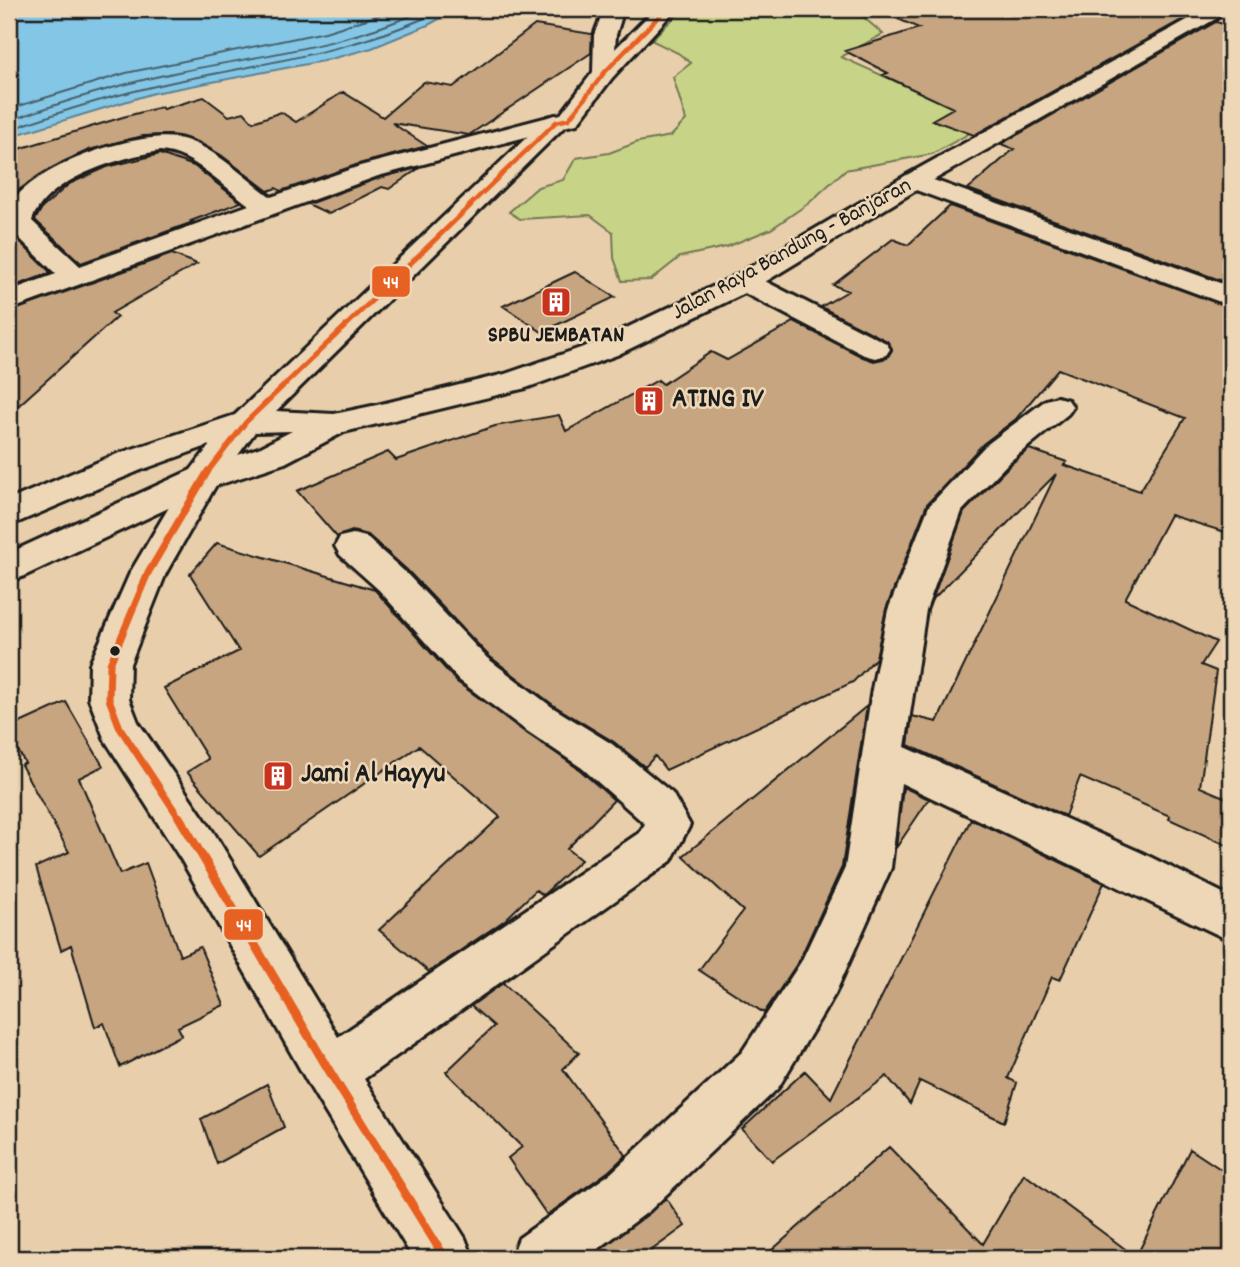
<svg xmlns="http://www.w3.org/2000/svg" width="1240" height="1267" font-family="Dekko,sans-serif">
	<style>
		.green { fill: #c7d487; stroke: #727852; stroke-width: 2 }
		.water { fill: #84c6e5; stroke: #5a8295; stroke-width: 2 }
		.lines { fill: none; stroke-linecap: round; stroke-linejoin: round }
		.shore { stroke: #46606c; stroke-width: 2 }
		.building { fill: #c6a580; stroke: #1c1c1c; stroke-width: 2 }
		.minor-casing { stroke: #1c1c1c; stroke-width: 6 }
		.major-casing { stroke: #1c1c1c; stroke-width: 6 }
		.minor { fill: #edd7b6; fill-rule: evenodd }
		.major { fill: #edd7b6; fill-rule: evenodd }
		.bus-1-far3-casing { stroke: #edd7b6; stroke-width: 8 }
		.bus-1-far2-casing { stroke: #edd7b6; stroke-width: 10 }
		.bus-1-far1-casing { stroke: #edd7b6; stroke-width: 12 }
		.bus-1-casing { stroke: #edd7b6; stroke-width: 14 }
		.bus-1-far3 { stroke: #e76122; stroke-width: 4.5 }
		.bus-1-far2 { stroke: #e76122; stroke-width: 5 }
		.bus-1-far1 { stroke: #e76122; stroke-width: 7 }
		.bus-1 { stroke: #e76122; stroke-width: 9 }
		.bus-dot { fill: #1c1c1c; stroke: #edd7b6; stroke-width: 2.5 }
		.labels { text-anchor: middle; dominant-baseline: central; stroke-width: 5; stroke-linejoin: round; paint-order: stroke }
		.far-street-label { font-size: 23px; fill: #1c1c1c; stroke: #edd7b6 }
		.far-poi-label { font-size: 23px; font-weight: bold; fill: #1c1c1c; stroke: #edd7b6 }
		.poi-label { font-size: 28px; font-weight: bold; fill: #1c1c1c; stroke: #edd7b6; text-anchor: start }
		.line-badge { stroke: #edd7b6; stroke-width: 2.5 }
		.badge-label { font-size: 19px; text-anchor: middle; font-weight: bold; fill: #fff }
	</style>
	<rect width="100%" height="100%" fill="#e8ceaa"/>
	<filter id="ink" filterUnits="userSpaceOnUse"><feTurbulence type="fractalNoise" baseFrequency=".0143" numOctaves="2"/><feDisplacementMap in="SourceGraphic" scale="14" xChannelSelector="R" yChannelSelector="G"/><feConvolveMatrix kernelMatrix="1 2 1 2 8 2 1 2 1" color-interpolation-filters="sRGB"/></filter>
	<g filter="url(#ink)">
		<!-- green -->
		<path class="green" d="M683,9h124l55,7 21,18 -42,23 147,66 -56,31 -87,16 -36,33 -38,26 -45,18 -46,10 -29,23 -29,1 -8,-23 -1,-26 -23,-17 -70,4 -11,-7 29,-25 25,-7 13,-22 33,-5 29,-11 33,-6 15,-16 -13,-43 18,-14 -13,-10 -27,-13z"/>
		<!-- water -->
		<path class="water" d="M9,9h449l-30,16 -56,23 -49,13 -169,32 -145,44z"/>
		<g class="lines">
			<!-- shore -->
			<path class="shore" d="M9,109l117,-36 199,-41 74,-23
				M9,121c55,-20 112,-37 169,-49 85,-17 169,-26 248,-63
				M9,130c55,-20 111,-37 169,-49 91,-19 181,-30 266,-72"/>
		</g>
		<!-- building -->
		<path class="building" d="M875,9h299l18,5 -218,121 -42,-15 21,-12 -70,-33 5,-2 -43,-22 74,-23z
			M1216,22l15,4v258l-263,-95 46,-40 -13,-5z
			M535,25l57,9 -1,19 -122,82 -77,-12 35,23 -68,18 -78,27 -5,-3 -8,3 -47,-36 -23,-13 -30,-7 -25,1 -54,14 -26,12 -43,27 -11,14v-51l114,-35 38,-10 2,2 41,-12 25,19 15,-4 9,10 28,-10 15,10 47,-30 40,25 41,-35 29,5z
			M160,154l34,12 47,36 -50,19 2,1 -112,41 -46,-43 7,-12 27,-24 38,-17z
			M421,167l-32,22 -7,-2 -53,27 -21,-10 71,-26z
			M950,206l281,102v226l-61,-19 -45,84 91,43 -15,23 15,6 -16,116 31,13v47l-62,-28 1,-3 -90,-39 -15,39 -157,-71 4,-29 25,6 119,-248 -124,126 32,-88 47,-48 18,-15 38,13 -3,3 76,26 45,-73 -127,-49 -42,50 -33,25 -56,60 -41,105 -10,49 -23,24 -187,88 -11,-14 -10,11 -31,-25 -61,-37 -64,-49 -82,-86 -39,-35 -16,-4 -15,6 -40,-46 91,-39 8,8 99,-34 64,-11 7,16 92,-51 5,4 48,-32 16,8 67,-38 69,35 11,4 13,-3 5,-8 -5,-9 -66,-34 27,-16 -15,-6 60,-46 15,6z
			M9,231l42,42 -42,15z
			M172,254l25,10 -85,49 5,4 -108,97v-102z
			M575,272l40,25 -73,35 -39,-26z
			M217,543l158,47 82,92 123,88 34,30 -47,49 14,11 -38,35 -7,-5 -31,30 -76,52 -50,-42 121,-113 -81,-71 -160,110 -72,-84 21,-13 -44,-71 75,-37 -49,-77z
			M66,702l37,64 -24,12 41,96 26,-11 34,93 20,-9 24,58 -46,22 4,8 -62,32 -16,-44 -9,4 -24,-82 -10,5 -25,-83 33,-15 -48,-87 4,-2 -16,-29v-6z
			M867,706l-25,161 -43,94 -35,52 -65,-43 44,-59 -60,-55z
			M903,787l26,12 -33,49z
			M971,819l133,64 -44,97 -8,-3 -44,101 9,5 -13,39 -84,-41 -10,23 -23,-28 -115,85 -30,-32 63,-58 26,27z
			M503,983l76,70 -16,16 63,86 -17,16 -62,44 -39,-57 14,-11 -76,-75 48,-46 -23,-20z
			M267,1084l17,43 -67,37 -16,-45z
			M889,1147l94,97 41,-70 112,83 54,-108 41,27v82h-468z
			M666,1198l19,28 -44,32h-51z"/>
		<g class="lines">
			<!-- minor casing -->
			<g class="minor-casing">
				<path id="minor" d="M556,115l8,2 4,5 -4,5 -186,49 -369,134v-19l47,-17 -47,-46c0,-7 -2,-15 1,-22 21,-40 134,-80 176,-66 31,10 59,38 85,57l89,-31zM160,151c33,2 63,35 89,54l-169,61 -48,-45c13,-42 89,-64 128,-70z
					M914,173l317,114v19l-326,-120 -4,-5 4,-5z
					M745,274l10,2 131,67 4,6 -4,6 -11,3 -11,-3 -129,-67 -4,-6 4,-6z
					M1057,397l11,3 5,7 -5,7 -59,48 -47,49 -36,99 -21,137 237,106 89,44v44l-330,-158 -10,85 -56,126 -57,94 -129,123 -63,47h-75l8,-20 92,-65 131,-121 59,-90 44,-94 27,-179 16,-79 41,-104 56,-60 61,-46z
					M203,467l12,3 5,8 -54,95 -36,91 -1,35 9,23 76,111 124,204 301,-204 6,-9 -63,-56 -58,-39 -65,-49 -80,-90 -39,-35 -5,-9 5,-9 13,-3 13,3 39,35 82,86 65,49 60,37 60,49 18,32 -19,36 -307,218 101,159 8,20h-60l-101,-168 -130,-229 -77,-121 -16,-41 1,-35 40,-91 61,-103z"/>
			</g>
			<!-- major casing -->
			<g class="major-casing">
				<path id="major" d="M604,9h20l-8,26 -1,14 40,-40h21l-64,69 -35,46 -13,3 -288,284 58,3 43,-9 128,-31 90,-31 140,-67 170,-100 302,-167 24,1 -308,176 -168,102 -138,67 -91,33 -182,44 -59,31 -70,23 -193,91 -13,4v-28l182,-83 19,-25 -69,25 -132,56v-26l108,-46 118,-39 313,-298 13,-3 32,-42 1,-37zM292,431l-31,16 -23,8 17,-23z"/>
			</g>
			<!-- minor -->
			<use href="#minor" class="minor"/>
			<!-- major -->
			<use href="#major" class="major"/>
			<!-- bus-1-far3 casing -->
			<g class="bus-1-far3-casing">
				<path id="bus-1-far3" d="M469,206l87,-84 13,-3 35,-46 62,-64"/>
			</g>
			<!-- bus-1-far2 casing -->
			<g class="bus-1-far2-casing">
				<path id="bus-1-far2" d="M207,473l39,-51 225,-217"/>
			</g>
			<!-- bus-1-far1 casing -->
			<g class="bus-1-far1-casing">
				<path id="bus-1-far1" d="M180,819l-60,-91 -11,-29 1,-35 38,-91 60,-102"/>
			</g>
			<!-- bus-1 casing -->
			<g class="bus-1-casing">
				<path id="bus-1" d="M179,817l151,255 115,186"/>
			</g>
			<!-- bus-1-far3 -->
			<use href="#bus-1-far3" class="bus-1-far3"/>
			<!-- bus-1-far2 -->
			<use href="#bus-1-far2" class="bus-1-far2"/>
			<!-- bus-1-far1 -->
			<use href="#bus-1-far1" class="bus-1-far1"/>
			<!-- bus-1 -->
			<use href="#bus-1" class="bus-1"/>
		</g>
	</g>
	<!-- icons -->
	<defs>
		<g id="building-square" transform="scale(1.575)"><rect x="-9" y="-9" width="18" height="18" rx="4" fill="#c8321e" stroke="#edd7b6"/><path d="M-4-6H4V6H1V3H-1V6H-4ZM-2.5-4.3h1.7v1.8h-1.7ZM.8-4.3h1.7v1.8H.8ZM-2.5-1h1.7V.8h-1.7ZM.8-1h1.7V.8H.8Z" fill="#fff"/></g>
	</defs>
	<g fill-rule="evenodd">
		<use href="#building-square" x="556" y="302"/>
		<use href="#building-square" x="649" y="401"/>
		<use href="#building-square" x="278" y="776"/>
	</g>
	<!-- markers -->
	<circle class="bus-dot" cx="115" cy="651" r="6"/>
	<g class="labels">
		<!-- far-street labels -->
		<g class="far-street-label">
			<text transform="translate(792 250) rotate(-29)">Jalan Raya Bandung - Banjaran</text>
		</g>
		<!-- far-poi labels -->
		<g class="far-poi-label">
			<text x="556" y="336">SPBU JEMBATAN</text>
		</g>
		<!-- poi labels -->
		<g class="poi-label">
			<text x="672" y="401">ATING IV</text>
			<text x="301" y="776">Jami Al Hayyu</text>
		</g>
	</g>
	<g class="line-badge">
		<rect x="371" y="265" width="40" height="33" rx="7" fill="#e76122"/>
		<rect x="223" y="908" width="41" height="33" rx="7" fill="#e76122"/>
	</g>
	<g class="badge-label">
		<text x="391" y="288">44</text>
		<text x="244" y="931">44</text>
	</g>
	<!-- margin -->
	<rect width="1240" height="1267" fill="none" stroke="#edd7b6" stroke-width="35"/>
	<rect x="18" y="18" width="1205" height="1232" fill="none" stroke="#1c1c1c" stroke-width="2.5" filter="url(#ink)"/>
</svg>
